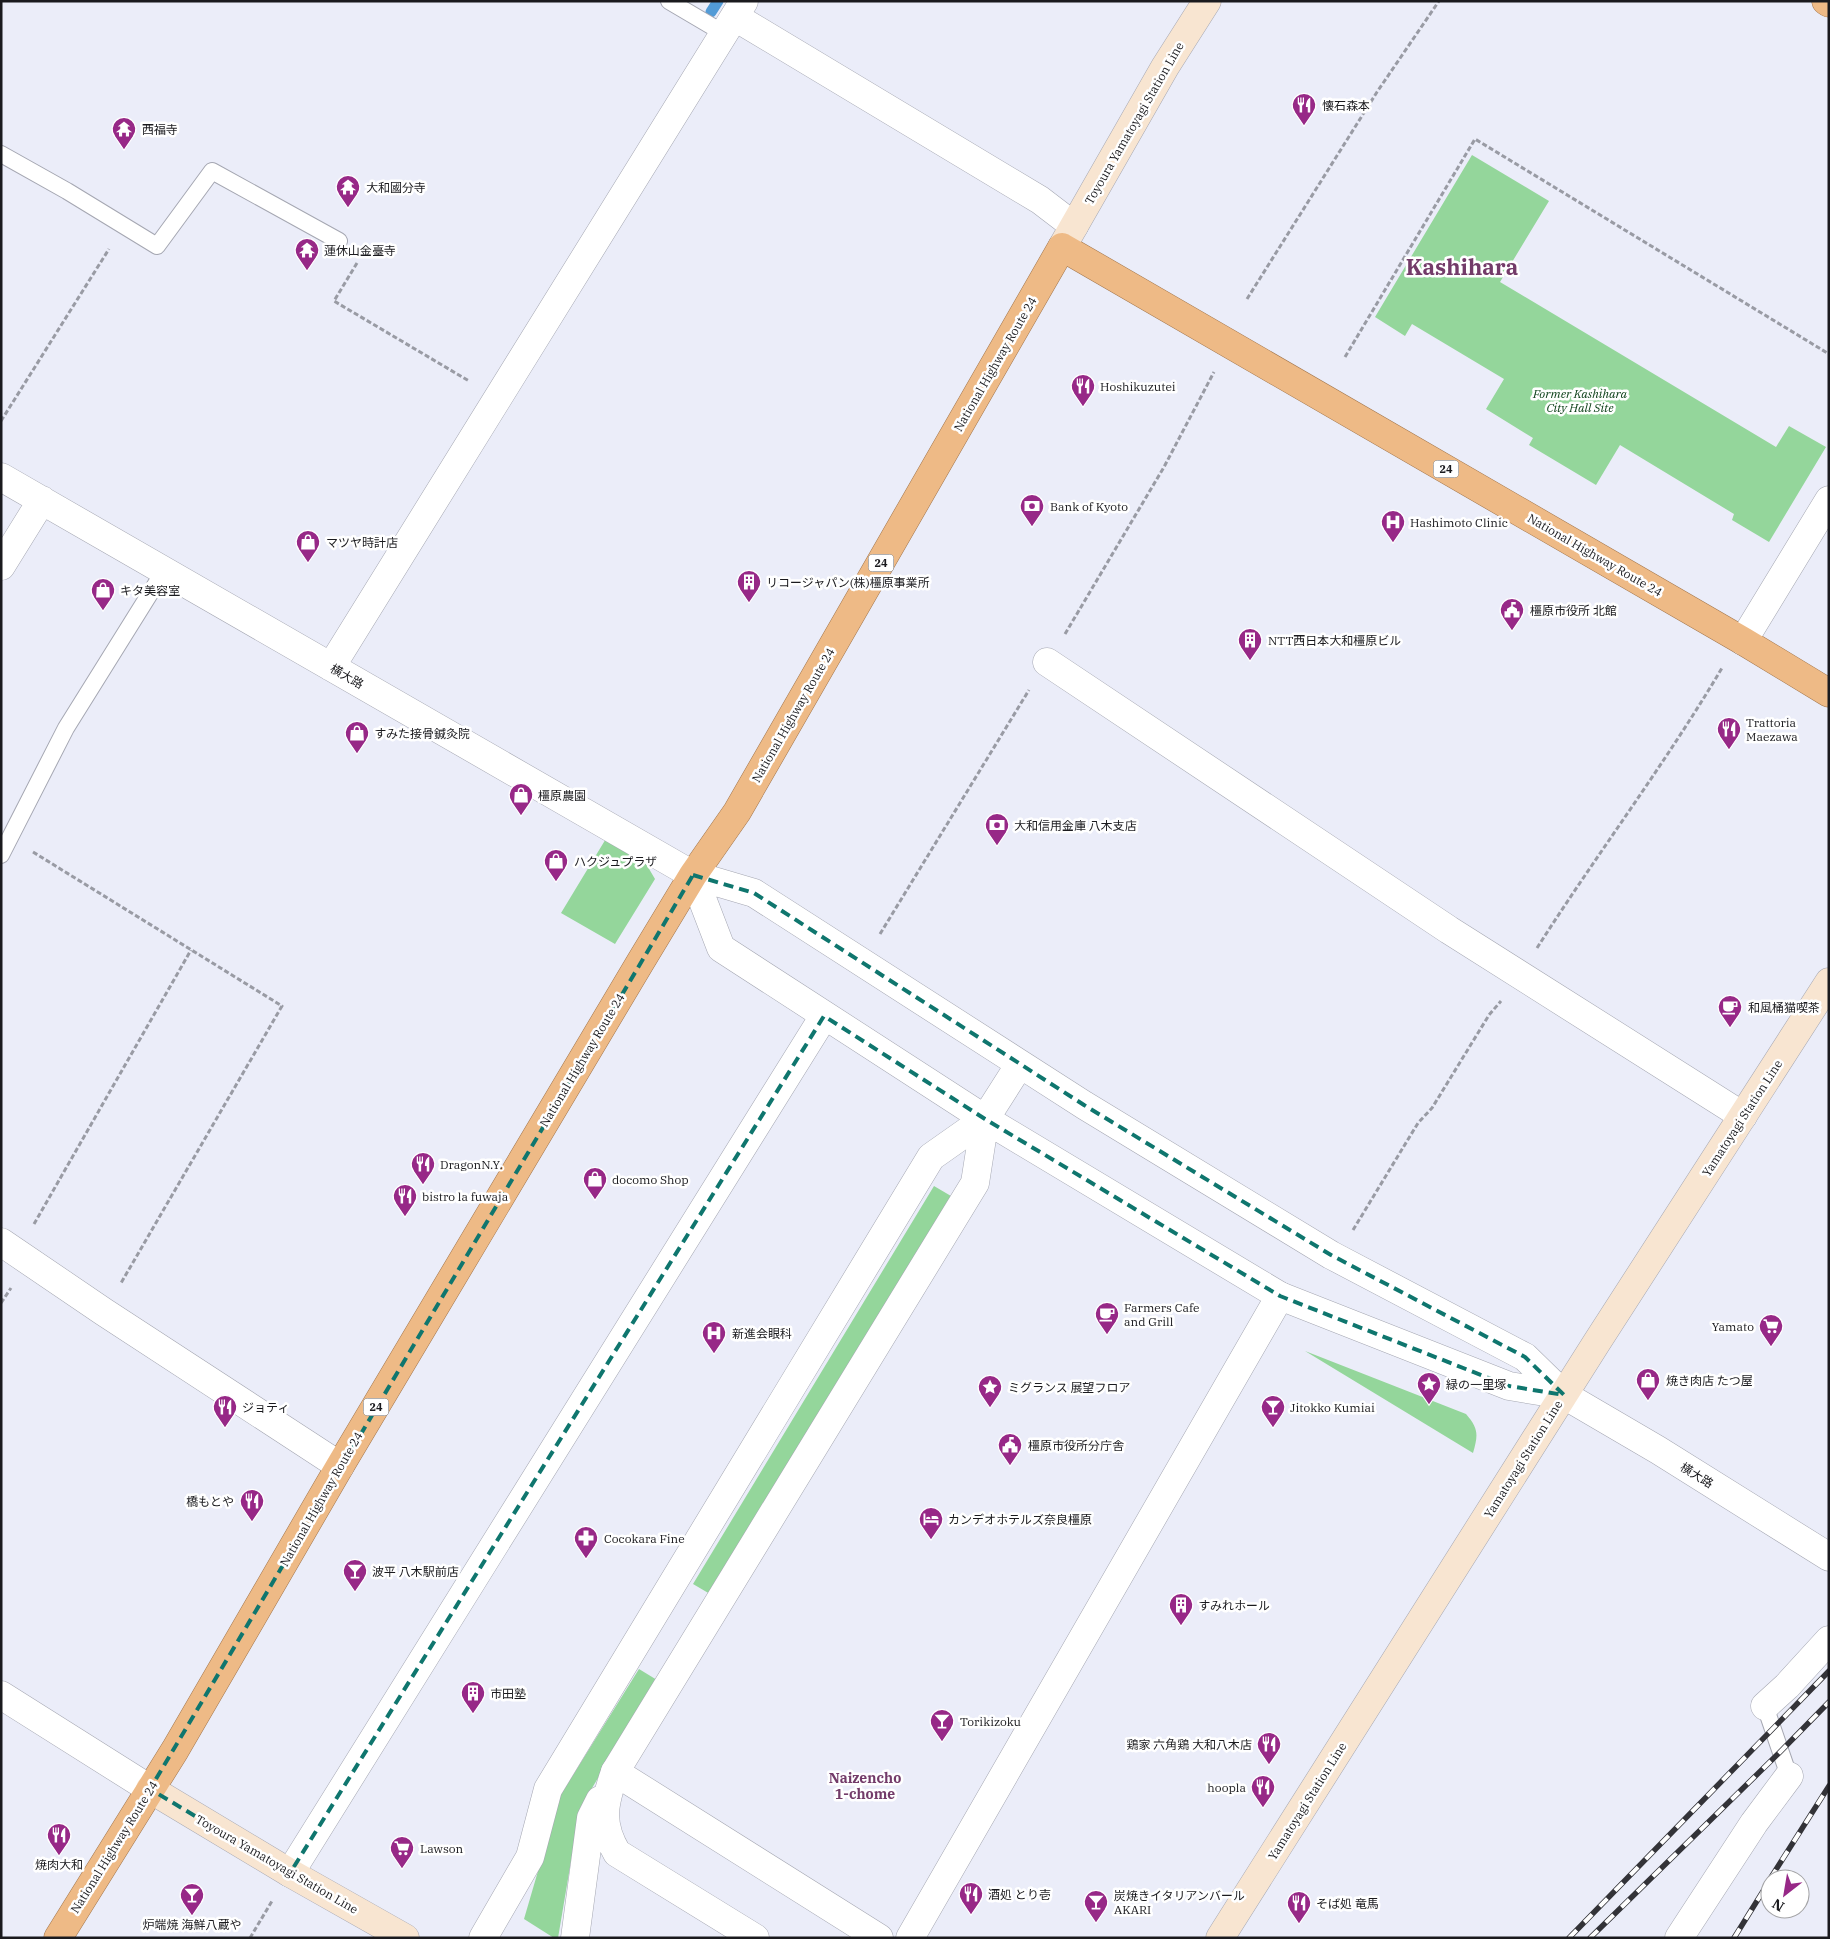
<svg xmlns="http://www.w3.org/2000/svg" width="1830" height="1939" font-family="'IBM Plex Serif','Noto Sans JP',serif">
	<style>
		.green { fill: #94d69b }
		.lines { fill: none; stroke-linecap: round; stroke-linejoin: round }
		.stream { stroke: #529bd6; stroke-width: 11 }
		.service-casing { stroke: #a5a7b2; stroke-width: 18 }
		.minor-casing { stroke: #a5a7b2; stroke-width: 29 }
		.tertiary-casing { stroke: #a5a7b2; stroke-width: 29 }
		.secondary-casing { stroke: #a5a7b2; stroke-width: 29 }
		.trunk-casing { stroke: #a1764d; stroke-width: 29 }
		.path { stroke: #999ba4; stroke-width: 3; stroke-dasharray: 5 2.5; stroke-linecap: butt }
		.service { stroke: #fff; stroke-width: 16 }
		.minor { stroke: #fff; stroke-width: 28 }
		.tertiary { stroke: #fff; stroke-width: 28 }
		.secondary { stroke: #f8e5d1; stroke-width: 28 }
		.trunk { stroke: #eeba86; stroke-width: 28 }
		.rail-casing { stroke: #333338; stroke-width: 5.5 }
		.rail { stroke: #fff; stroke-width: 4; stroke-dasharray: 11; stroke-linecap: butt }
		.marked { fill: none; stroke: #0f766e; stroke-width: 4; stroke-dasharray: 10 6; stroke-linejoin: round }
		.labels { text-anchor: middle; dominant-baseline: central; stroke-width: 5; stroke-linejoin: round; paint-order: stroke }
		.shield { fill: #fff; stroke: #5f5f62; stroke-width: 1 }
		.shield-label { font-size: 11px; font-weight: bold; fill: #1a1a1e }
		.poi-label { font-size: 12px; fill: #1a1a1e; stroke: #fff; text-anchor: start }
		.street-label { font-size: 12px; fill: #1a1a1e; stroke: #fff }
		.park-label { font-size: 12px; font-style: italic; fill: #0d4119; stroke: #fff }
		.neighbourhood-label { font-size: 14px; font-weight: bold; fill: #733b69; stroke: #fff }
		.town-label { font-size: 22px; font-weight: bold; fill: #733b69; stroke: #fff }
	</style>
	<rect width="100%" height="100%" fill="#ebedf9"/>
	<!-- green -->
	<path class="green" d="M1472,155l77,46 -49,81 276,165 13,-21 37,21 -57,95 -37,-22 2,-6 -114,-69 -24,40 -67,-40 4,-7 -47,-29 18,-30 -92,-55 -7,12 -30,-19z
		M607,837l35,20 13,22 -40,65 -54,-31z
		M934,1186l17,10 -241,398 -17,-10z
		M1305,1351l161,63c13,15 12,21 7,39z
		M639,1669l18,11 -77,128 -22,130h-4l-30,-19 36,-123z"/>
	<g class="lines">
		<!-- stream -->
		<path class="stream" d="M711,12l7,-11"/>
		<!-- service casing -->
		<g class="service-casing">
			<path id="service" d="M669,1l56,33
				M1,154l66,37 90,55 55,-75 127,70
				M1,855l65,-127 98,-157
				M1765,1706l24,70"/>
		</g>
		<!-- minor casing -->
		<g class="minor-casing">
			<path id="minor" d="M735,17l305,183 34,26
				M1,477l692,398
				M1,566l41,-66
				M1743,641l86,-141
				M1047,662l402,268 294,186
				M331,667l413,-666
				M1,1242l103,70 236,154
				M1564,1395l94,55 171,107
				M1,1695l149,94
				M1765,1706l22,-20 42,-46
				M615,1772c-11,31 -16,51 2,81l138,85
				M290,1873l534,-857
				M483,1938l47,-81 18,-68 383,-632 54,-38
				M575,1938l16,-120 9,-18
				M910,1938l370,-642
				M1679,1938l75,-115 35,-47"/>
		</g>
		<!-- tertiary casing -->
		<g class="tertiary-casing">
			<path id="tertiary" d="M693,875l28,73 264,171 295,177 229,90 55,9
				M693,875l61,18 330,212 247,150 194,102 39,38
				M879,1938l-264,-166 360,-589 10,-64 35,-55"/>
		</g>
		<!-- secondary casing -->
		<g class="secondary-casing">
			<path id="secondary" d="M1062,247l103,-180 42,-66
				M150,1789l140,84 115,65
				M1220,1938l377,-596 232,-360"/>
		</g>
		<!-- trunk casing -->
		<g class="trunk-casing">
			<path id="trunk" d="M1826,1l3,2
				M58,1938l117,-188 165,-284 301,-505 52,-86 44,-63 325,-565 681,394 86,52"/>
		</g>
		<!-- path -->
		<path class="path" d="M357,263l-23,38 135,80
			M1247,299l130,-207 62,-91
			M1345,357l130,-218 354,215
			M1,421l108,-172
			M1065,634l99,-167 50,-95
			M33,852l249,154 -161,277
			M880,934l149,-244
			M1537,948c60,-94 128,-184 185,-280
			M34,1224l157,-274
			M1353,1230l65,-107 14,-15 57,-93 12,-14
			M1,1303l10,-15
			M250,1938l22,-37"/>
		<!-- service -->
		<use href="#service" class="service"/>
		<!-- minor -->
		<use href="#minor" class="minor"/>
		<!-- tertiary -->
		<use href="#tertiary" class="tertiary"/>
		<!-- secondary -->
		<use href="#secondary" class="secondary"/>
		<!-- trunk -->
		<use href="#trunk" class="trunk"/>
		<!-- rail casing -->
		<g class="rail-casing">
			<path id="rail" d="M1770,1879l59,-93
				M1569,1938l260,-267
				M1590,1938l190,-186 49,-50
				M1734,1938l36,-58"/>
		</g>
		<!-- rail -->
		<use href="#rail" class="rail"/>
	</g>
	<!-- marked area -->
	<path class="marked" d="M693,875l61,18 330,212 247,150 194,102 39,38 -55,-9 -229,-90 -295,-177 -161,-103 -534,857 -140,-84z"/>
	<!-- icons -->
	<defs>
		<g id="restaurant-pin" transform="scale(1.25)"><path d="M0 17L-7.5 6A9.5 9.5 0 1 1 7.5 6Z" fill="#972887" stroke="#fff"/><path d="M-5-6h1v4h1v-4h1v4h1v-4h1v5L-1.5 .5V6h-2V.5L-5-1ZM5-6V6H3V1.5H1.5Q1.5-4 5-6Z" fill="#fff"/></g>
		<g id="temple-pin" transform="scale(1.25)"><path d="M0 17L-7.5 6A9.5 9.5 0 1 1 7.5 6Z" fill="#972887" stroke="#fff"/><path d="M0-6L5-2H3V0L6.5 2.5H4V6H1.5V3h-3V6H-4V2.5H-6.5L-3 0V-2H-5Z" fill="#fff"/></g>
		<g id="bank-pin" transform="scale(1.25)"><path d="M0 17L-7.5 6A9.5 9.5 0 1 1 7.5 6Z" fill="#972887" stroke="#fff"/><path d="M-6-4H6V4H-6ZM0-2.3a2.3 2.3 0 1 0 0 4.6a2.3 2.3 0 1 0 0-4.6Z" fill="#fff"/></g>
		<g id="hospital-pin" transform="scale(1.25)"><path d="M0 17L-7.5 6A9.5 9.5 0 1 1 7.5 6Z" fill="#972887" stroke="#fff"/><path d="M-5-5h3v3.5h4V-5h3V5h-3V1.5h-4V5h-3Z" fill="#fff"/></g>
		<g id="shop-pin" transform="scale(1.25)"><path d="M0 17L-7.5 6A9.5 9.5 0 1 1 7.5 6Z" fill="#972887" stroke="#fff"/><path d="M-5-2.5h2.3a2.7 3.5 0 0 1 5.4 0H5L5.5 6h-11ZM-1.5-2.5h3a1.5 2.3 0 0 0-3 0Z" fill="#fff"/></g>
		<g id="building-pin" transform="scale(1.25)"><path d="M0 17L-7.5 6A9.5 9.5 0 1 1 7.5 6Z" fill="#972887" stroke="#fff"/><path d="M-4-6H4V6H1V3H-1V6H-4ZM-2.5-4.3h1.7v1.8h-1.7ZM.8-4.3h1.7v1.8H.8ZM-2.5-1h1.7V.8h-1.7ZM.8-1h1.7V.8H.8Z" fill="#fff"/></g>
		<g id="civic-pin" transform="scale(1.25)"><path d="M0 17L-7.5 6A9.5 9.5 0 1 1 7.5 6Z" fill="#972887" stroke="#fff"/><path d="M-.6-6.5H3V-4.5H.6V-3L4-1V1h2V6H-6V1h2V-1L-.6-3ZM-1.2 2.5V6h2.4V2.5Z" fill="#fff"/></g>
		<g id="cafe-pin" transform="scale(1.25)"><path d="M0 17L-7.5 6A9.5 9.5 0 1 1 7.5 6Z" fill="#972887" stroke="#fff"/><path d="M-5.5-4.5H6V0H3Q3 3.5 0 3.5H-2.5Q-5.5 3.5-5.5 0ZM3-3.2v2h1.7v-2ZM-6 4.5H4V6H-6Z" fill="#fff"/></g>
		<g id="supermarket-pin" transform="scale(1.25)"><path d="M0 17L-7.5 6A9.5 9.5 0 1 1 7.5 6Z" fill="#972887" stroke="#fff"/><path d="M-6-5.5h2.5l.6 2H6L4.5 2H-2.5L-4.4-4H-6ZM-1.5 3.2a1.3 1.3 0 1 0 .1 0ZM3 3.2a1.3 1.3 0 1 0 .1 0Z" fill="#fff"/></g>
		<g id="sight-pin" transform="scale(1.25)"><path d="M0 17L-7.5 6A9.5 9.5 0 1 1 7.5 6Z" fill="#972887" stroke="#fff"/><path d="M0-6L1.8-2.2L6-1.7L2.9 1.2L3.7 5.4L0 3.3L-3.7 5.4L-2.9 1.2L-6-1.7L-1.8-2.2Z" fill="#fff"/></g>
		<g id="bar-pin" transform="scale(1.25)"><path d="M0 17L-7.5 6A9.5 9.5 0 1 1 7.5 6Z" fill="#972887" stroke="#fff"/><path d="M-6-5H6L.8 .8V4.5H3.5V6h-7V4.5H-.8V.8Z" fill="#fff"/></g>
		<g id="hotel-pin" transform="scale(1.25)"><path d="M0 17L-7.5 6A9.5 9.5 0 1 1 7.5 6Z" fill="#972887" stroke="#fff"/><path d="M-6-4.5h1.5V1H6V5H4.5V3h-9V5H-6ZM-4 0a1.8 1.8 0 1 1 3.6 0ZM.5 0V-2.5h3Q6-2.5 6 0Z" fill="#fff"/></g>
		<g id="pharmacy-pin" transform="scale(1.25)"><path d="M0 17L-7.5 6A9.5 9.5 0 1 1 7.5 6Z" fill="#972887" stroke="#fff"/><path d="M-2-6h4v4h4v4h-4v4h-4v-4h-4v-4h4Z" fill="#fff"/></g>
	</defs>
	<g fill-rule="evenodd">
		<use href="#restaurant-pin" x="1304" y="105"/>
		<use href="#temple-pin" x="124" y="129"/>
		<use href="#temple-pin" x="348" y="187"/>
		<use href="#temple-pin" x="307" y="250"/>
		<use href="#restaurant-pin" x="1083" y="386"/>
		<use href="#bank-pin" x="1032" y="506"/>
		<use href="#hospital-pin" x="1393" y="522"/>
		<use href="#shop-pin" x="308" y="542"/>
		<use href="#building-pin" x="749" y="582"/>
		<use href="#shop-pin" x="103" y="590"/>
		<use href="#civic-pin" x="1512" y="610"/>
		<use href="#building-pin" x="1250" y="640"/>
		<use href="#restaurant-pin" x="1729" y="729"/>
		<use href="#shop-pin" x="357" y="733"/>
		<use href="#shop-pin" x="521" y="795"/>
		<use href="#bank-pin" x="997" y="825"/>
		<use href="#shop-pin" x="556" y="861"/>
		<use href="#cafe-pin" x="1730" y="1007"/>
		<use href="#restaurant-pin" x="423" y="1164"/>
		<use href="#shop-pin" x="595" y="1179"/>
		<use href="#restaurant-pin" x="405" y="1196"/>
		<use href="#cafe-pin" x="1107" y="1314"/>
		<use href="#supermarket-pin" x="1771" y="1326"/>
		<use href="#hospital-pin" x="714" y="1333"/>
		<use href="#shop-pin" x="1648" y="1380"/>
		<use href="#sight-pin" x="1429" y="1384"/>
		<use href="#sight-pin" x="990" y="1387"/>
		<use href="#restaurant-pin" x="225" y="1407"/>
		<use href="#bar-pin" x="1273" y="1407"/>
		<use href="#civic-pin" x="1010" y="1445"/>
		<use href="#restaurant-pin" x="252" y="1501"/>
		<use href="#hotel-pin" x="931" y="1519"/>
		<use href="#pharmacy-pin" x="586" y="1538"/>
		<use href="#bar-pin" x="355" y="1571"/>
		<use href="#building-pin" x="1181" y="1605"/>
		<use href="#building-pin" x="473" y="1693"/>
		<use href="#bar-pin" x="942" y="1721"/>
		<use href="#restaurant-pin" x="1269" y="1744"/>
		<use href="#restaurant-pin" x="1263" y="1787"/>
		<use href="#restaurant-pin" x="59" y="1835"/>
		<use href="#supermarket-pin" x="402" y="1848"/>
		<use href="#restaurant-pin" x="971" y="1894"/>
		<use href="#bar-pin" x="192" y="1895"/>
		<use href="#bar-pin" x="1096" y="1902"/>
		<use href="#restaurant-pin" x="1299" y="1903"/>
	</g>
	<g class="labels">
		<!-- shield labels -->
		<g class="shield">
			<rect x="1433.5" y="460.5" width="25" height="17" rx="4"/>
			<rect x="868.5" y="554.5" width="25" height="17" rx="4"/>
			<rect x="363.5" y="1398.5" width="25" height="17" rx="4"/>
		</g>
		<g class="shield-label">
			<text x="1446" y="469">24</text>
			<text x="881" y="563">24</text>
			<text x="376" y="1407">24</text>
		</g>
		<!-- poi labels -->
		<g class="poi-label">
			<text x="1322" y="105">懐石森本</text>
			<text x="142" y="129">西福寺</text>
			<text x="366" y="187">大和國分寺</text>
			<text x="324" y="250">蓮休山金臺寺</text>
			<text x="1100" y="386">Hoshikuzutei</text>
			<text x="1050" y="506">Bank of Kyoto</text>
			<text x="1410" y="522">Hashimoto Clinic</text>
			<text x="326" y="542">マツヤ時計店</text>
			<text x="766" y="582">リコージャパン(株)橿原事業所</text>
			<text x="120" y="590">キタ美容室</text>
			<text x="1530" y="610">橿原市役所 北館</text>
			<text x="1268" y="640">NTT西日本大和橿原ビル</text>
			<text x="1746" y="722">Trattoria<tspan x="1746" dy="14">Maezawa</tspan></text>
			<text x="374" y="733">すみた接骨鍼灸院</text>
			<text x="538" y="795">橿原農園</text>
			<text x="1014" y="825">大和信用金庫 八木支店</text>
			<text x="574" y="861">ハクジュプラザ</text>
			<text x="1748" y="1007">和風桶猫喫茶</text>
			<text x="440" y="1164">DragonN.Y.</text>
			<text x="612" y="1179">docomo Shop</text>
			<text x="422" y="1196">bistro la fuwaja</text>
			<text x="1124" y="1307">Farmers Cafe<tspan x="1124" dy="14">and Grill</tspan></text>
			<text x="1754" y="1326" text-anchor="end">Yamato</text>
			<text x="732" y="1333">新進会眼科</text>
			<text x="1666" y="1380">焼き肉店 たつ屋</text>
			<text x="1446" y="1384">緑の一里塚</text>
			<text x="1008" y="1387">ミグランス 展望フロア</text>
			<text x="242" y="1407">ジョティ</text>
			<text x="1290" y="1407">Jitokko Kumiai</text>
			<text x="1028" y="1445">橿原市役所分庁舎</text>
			<text x="234" y="1501" text-anchor="end">橋もとや</text>
			<text x="948" y="1519">カンデオホテルズ奈良橿原</text>
			<text x="604" y="1538">Cocokara Fine</text>
			<text x="372" y="1571">波平 八木駅前店</text>
			<text x="1198" y="1605">すみれホール</text>
			<text x="490" y="1693">市田塾</text>
			<text x="960" y="1721">Torikizoku</text>
			<text x="1252" y="1744" text-anchor="end">鶏家 六角鶏 大和八木店</text>
			<text x="1246" y="1787" text-anchor="end">hoopla</text>
			<text x="420" y="1848">Lawson</text>
			<text x="59" y="1864" text-anchor="middle">焼肉大和</text>
			<text x="988" y="1894">酒処 とり壱</text>
			<text x="1114" y="1895">炭焼きイタリアンバール<tspan x="1114" dy="14">AKARI</tspan></text>
			<text x="1316" y="1903">そば処 竜馬</text>
			<text x="192" y="1924" text-anchor="middle">炉端焼 海鮮八蔵や</text>
		</g>
		<!-- street labels -->
		<g class="street-label">
			<text transform="translate(1134 123) rotate(-60)">Toyoura Yamatoyagi Station Line</text>
			<text transform="translate(995 364) rotate(-60)">National Highway Route 24</text>
			<text transform="translate(1595 555) rotate(30)">National Highway Route 24</text>
			<text transform="translate(347 676) rotate(30)">横大路</text>
			<text transform="translate(793 715) rotate(-60)">National Highway Route 24</text>
			<text transform="translate(582 1060) rotate(-59)">National Highway Route 24</text>
			<text transform="translate(1742 1118) rotate(-57)">Yamatoyagi Station Line</text>
			<text transform="translate(1523 1459) rotate(-58)">Yamatoyagi Station Line</text>
			<text transform="translate(1697 1475) rotate(32)">横大路</text>
			<text transform="translate(321 1499) rotate(-60)">National Highway Route 24</text>
			<text transform="translate(1307 1801) rotate(-58)">Yamatoyagi Station Line</text>
			<text transform="translate(114 1847) rotate(-58)">National Highway Route 24</text>
			<text transform="translate(277 1864) rotate(30)">Toyoura Yamatoyagi Station Line</text>
		</g>
		<!-- park labels -->
		<g class="park-label">
			<text x="1580" y="393">Former Kashihara<tspan x="1580" dy="14">City Hall Site</tspan></text>
		</g>
		<!-- neighbourhood labels -->
		<g class="neighbourhood-label">
			<text x="865" y="1778">Naizencho<tspan x="865" dy="16">1-chome</tspan></text>
		</g>
		<!-- town labels -->
		<g class="town-label">
			<text x="1462" y="266">Kashihara</text>
		</g>
	</g>
	<!-- border -->
	<rect width="1830" height="1939" fill="none" stroke="#1a1a1e" stroke-width="5"/>
	<!-- north arrow -->
	<g transform="translate(1785 1894) rotate(211)"><circle r="24" fill="#ffffff" stroke="#a3a3a5"/>
	<path d="M0-4L9 19L0 12L-9 19Z" fill="#972887"/>
	<text y="-8" font-size="14" font-weight="bold" text-anchor="middle" fill="#1a1a1e">N</text>
	</g>
</svg>
